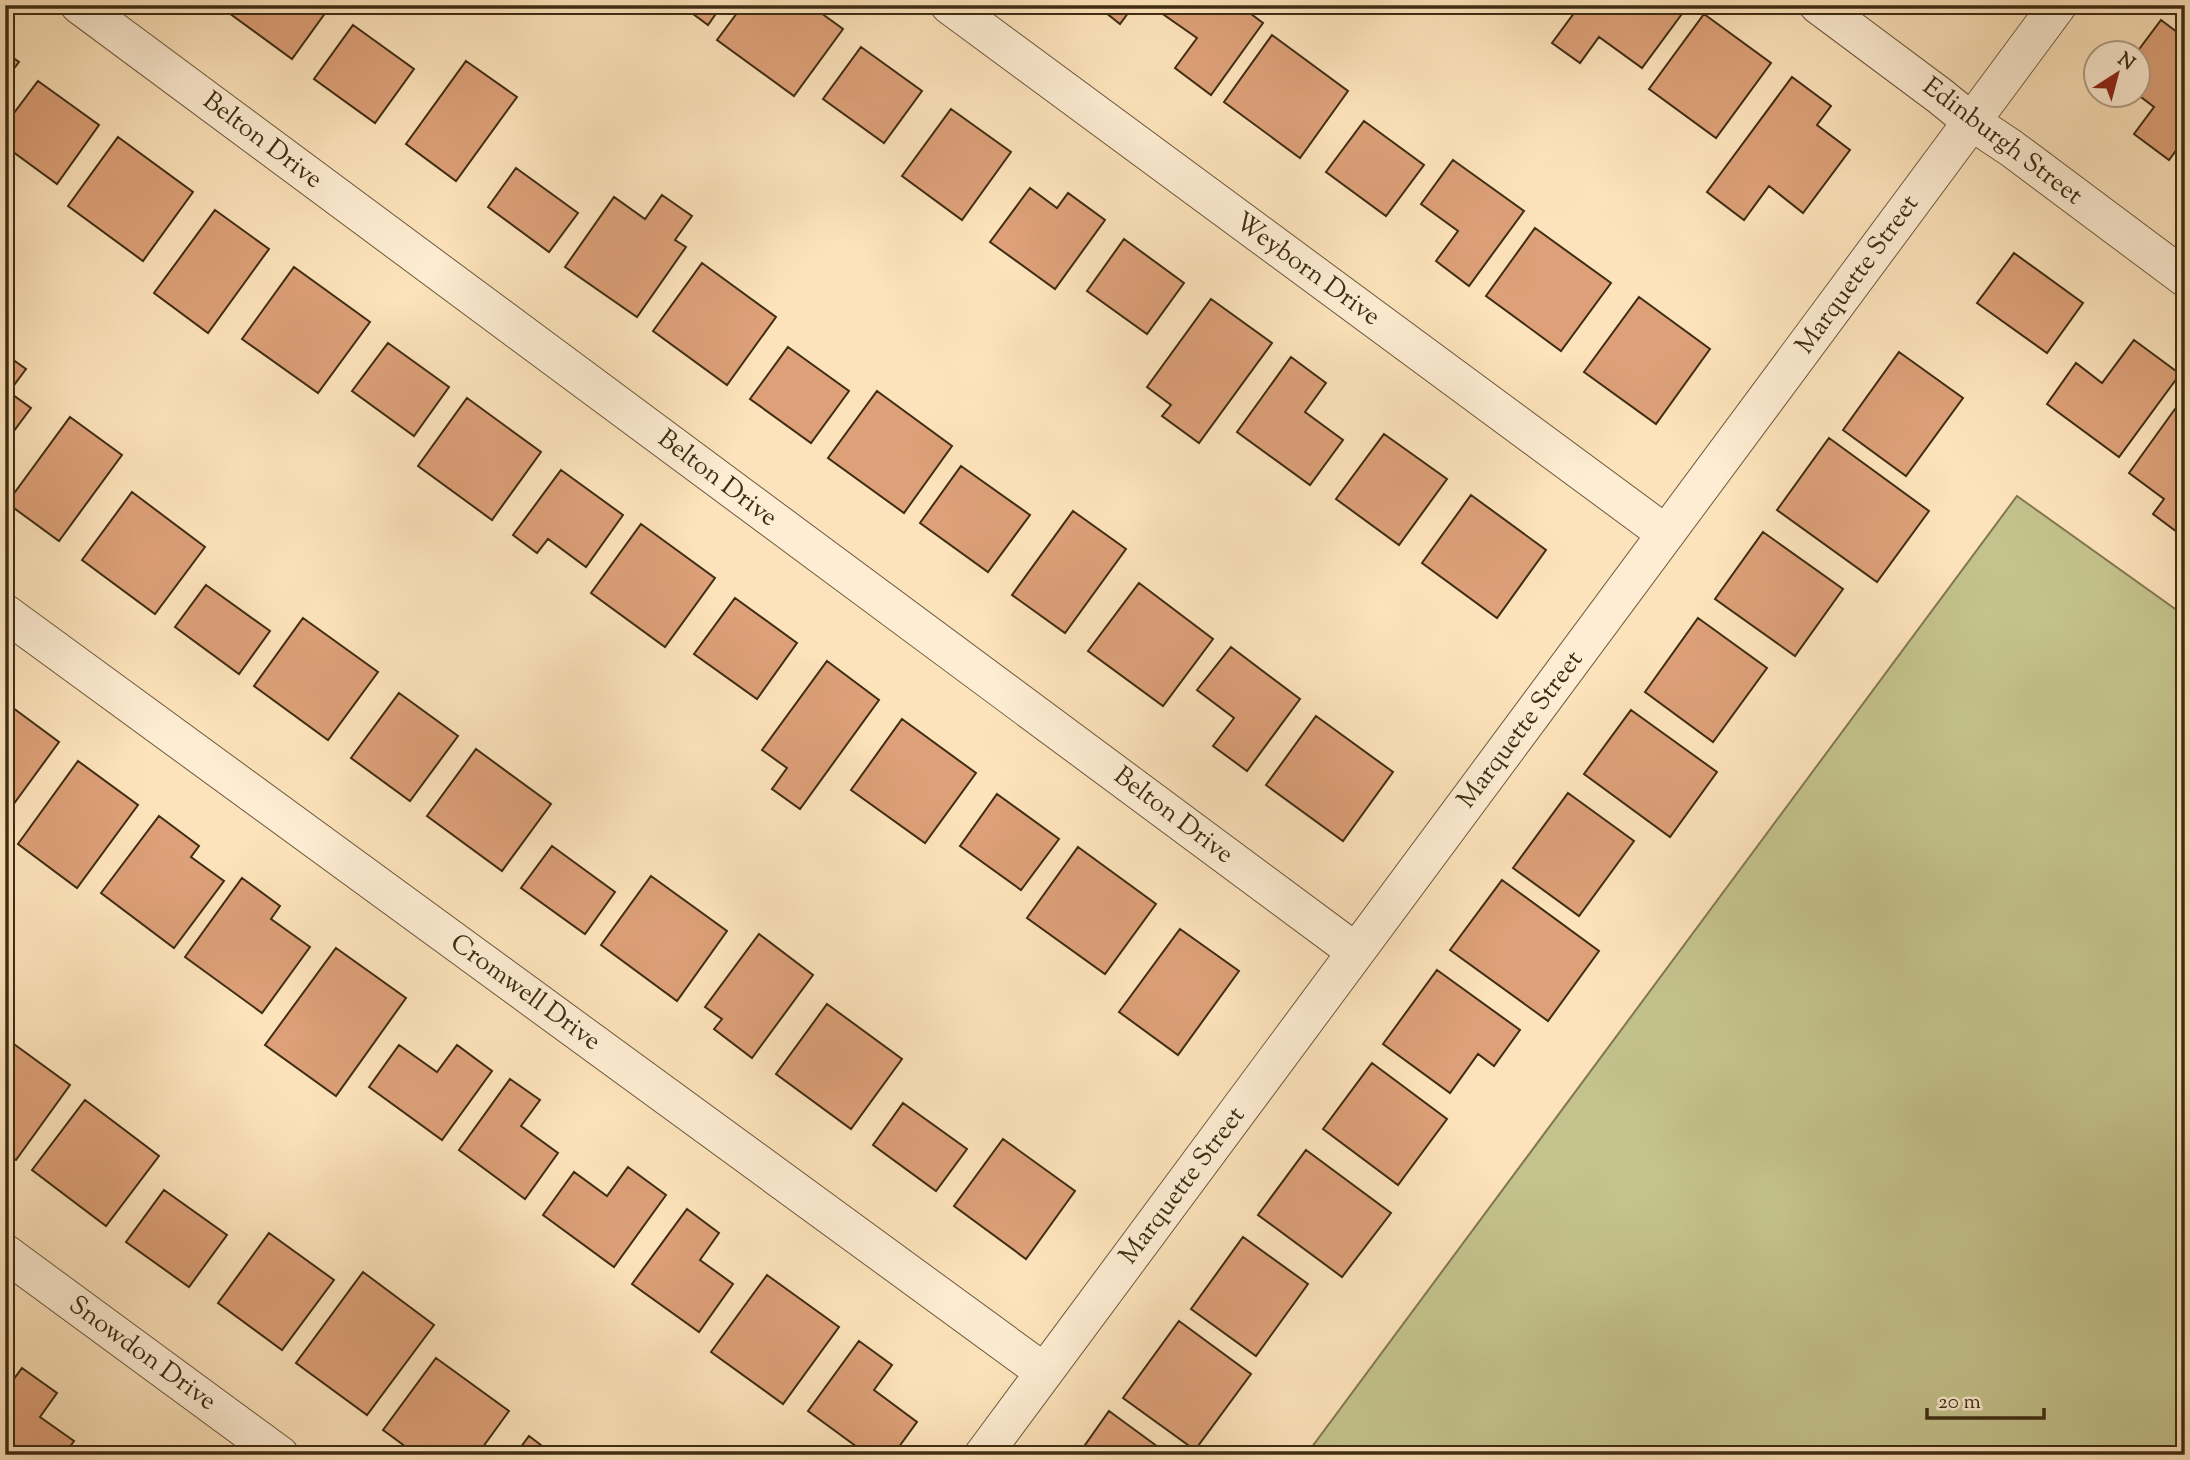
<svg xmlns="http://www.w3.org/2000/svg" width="2190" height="1460" font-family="'Sorts Mill Goudy',serif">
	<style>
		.green { fill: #c4c38d; stroke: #827850; stroke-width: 2 }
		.building { fill: #dda078; stroke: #3f2d13; stroke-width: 2 }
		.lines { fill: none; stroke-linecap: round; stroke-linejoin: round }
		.street-casing { stroke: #6e5a3d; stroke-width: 39 }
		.street { stroke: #feedd3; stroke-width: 37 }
		.labels { text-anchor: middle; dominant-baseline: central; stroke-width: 5; stroke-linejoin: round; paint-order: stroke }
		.street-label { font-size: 26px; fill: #3f2d13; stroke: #feedd3 }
	</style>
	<rect width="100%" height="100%" fill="#fde3bb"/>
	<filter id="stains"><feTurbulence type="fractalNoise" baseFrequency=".00286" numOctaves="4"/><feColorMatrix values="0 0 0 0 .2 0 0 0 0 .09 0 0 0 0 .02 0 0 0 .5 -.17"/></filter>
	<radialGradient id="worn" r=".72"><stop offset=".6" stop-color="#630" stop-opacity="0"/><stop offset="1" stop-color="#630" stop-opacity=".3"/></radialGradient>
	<!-- green -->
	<path class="green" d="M2017,496l168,120v839h-879z"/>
	<!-- building -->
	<path class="building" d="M218,5h113l-39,54z
		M681,5h41l-14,20z
		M743,5h67l33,24 -49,67 -77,-56z
		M1096,5h38l-14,19z
		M1161,5h78l24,18 -52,72 -36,-27 22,-30 -40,-28z
		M1580,5h104l3,2 -45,61 -43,-31 -19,26 -28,-20z
		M1704,14l67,49 -55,75 -67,-49z
		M2161,20l24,18v100l-16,22 -35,-26 20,-27 -17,-13v-42z
		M353,25l61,44 -39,54 -61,-44z
		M1272,35l76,56 -48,67 -76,-56z
		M861,47l61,44 -38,52 -61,-44z
		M5,52l14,10 -14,18z
		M466,61l51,36 -61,84 -50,-37z
		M1792,77l39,29 -14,19 33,25 -47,63 -34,-27 -25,34 -37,-28z
		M38,81l61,44 -42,59 -52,-38v-21z
		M951,109l60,43 -49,68 -60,-44z
		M1364,121l60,44 -38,51 -60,-44z
		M118,137l75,55 -50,69 -75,-55z
		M1453,160l71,51 -55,75 -33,-25 22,-30 -37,-27z
		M516,168l62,45 -29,39 -61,-45z
		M1030,188l27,20 11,-15 37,27 -50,69 -65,-47z
		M662,195l30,21 -17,24 11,7 -49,70 -72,-50 49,-70 31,22z
		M215,210l54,39 -61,84 -54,-40z
		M1535,228l76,55 -50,68 -75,-55z
		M1124,239l60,44 -37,51 -60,-43z
		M2014,253l69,50 -36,50 -70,-50z
		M702,263l74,54 -49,68 -74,-54z
		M294,267l76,55 -52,71 -76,-54z
		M1639,297l71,52 -54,75 -72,-52z
		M1211,299l61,44 -73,100 -37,-27 9,-11 -24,-18z
		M2134,340l46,34 -61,83 -72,-53 29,-41 26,20z
		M388,343l61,44 -35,49 -62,-45z
		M788,347l61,44 -38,52 -61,-44z
		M1899,352l64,46 -57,78 -63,-46z
		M5,354l21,15 -17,23 22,16 -26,35z
		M1291,357l35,26 -21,29 38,28 -33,45 -73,-53z
		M877,391l75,55 -48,67 -76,-55z
		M2185,395v143l-32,-24 11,-15 -35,-26z
		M467,398l74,54 -49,68 -74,-54z
		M70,417l52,38 -63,86 -52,-38z
		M1384,434l63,45 -48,66 -63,-46z
		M1829,438l100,73 -52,71 -100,-72z
		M961,466l69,49 -42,57 -68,-49z
		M561,470l62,45 -37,52 -38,-28 -11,14 -24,-18z
		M132,492l73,55 -50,67 -73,-54z
		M1471,495l75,55 -49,68 -75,-55z
		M1073,511l53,38 -61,84 -53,-38z
		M641,524l74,54 -50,69 -74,-54z
		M1763,532l80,57 -48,67 -80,-57z
		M1139,583l74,56 -50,67 -75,-55z
		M206,585l64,46 -31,43 -64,-47z
		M735,598l62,45 -40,56 -63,-45z
		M303,618l75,54 -50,68 -74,-54z
		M1698,618l69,50 -54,74 -68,-50z
		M1231,647l69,52 -53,72 -34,-25 21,-28 -37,-28z
		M827,661l52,39 -79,109 -28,-20 15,-21 -25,-18z
		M399,693l59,43 -48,65 -59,-43z
		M5,702l54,40 -54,74z
		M1631,710l86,62 -47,65 -86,-63z
		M1316,716l77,56 -50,69 -77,-56z
		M902,719l74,54 -51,70 -74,-53z
		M476,749l75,55 -49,67 -75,-55z
		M78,761l60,44 -61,83 -59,-44z
		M1568,793l66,48 -55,75 -66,-48z
		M997,794l62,45 -38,51 -61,-44z
		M159,816l40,30 -8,11 33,24 -50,67 -73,-55z
		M552,846l63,46 -30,42 -64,-46z
		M1078,847l78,57 -51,70 -78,-56z
		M651,876l76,55 -50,70 -76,-56z
		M242,878l38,28 -9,13 39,28 -48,66 -77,-56z
		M1502,880l97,71 -51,70 -98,-71z
		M1180,929l59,42 -61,84 -59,-43z
		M759,934l54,41 -61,83 -38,-29 8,-10 -17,-12z
		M336,948l70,50 -70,98 -71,-51z
		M1437,970l83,60 -26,36 -16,-12 -28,39 -67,-49z
		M827,1004l75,55 -51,70 -75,-55z
		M7,1039l63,46 -54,75 -11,-7z
		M399,1045l38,27 20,-27 35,26 -50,69 -73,-53z
		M1372,1063l75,56 -49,66 -75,-56z
		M510,1079l30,21 -19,26 37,27 -33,46 -66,-49z
		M85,1100l74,56 -53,70 -74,-56z
		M903,1103l64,46 -31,42 -63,-46z
		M1003,1139l72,52 -49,68 -72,-53z
		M1306,1150l85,63 -49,64 -84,-62z
		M628,1167l38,28 -52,72 -71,-52 31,-43 33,24z
		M164,1190l63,45 -38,52 -63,-45z
		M687,1209l32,24 -19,27 33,24 -34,48 -67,-48z
		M269,1233l65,47 -52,70 -64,-47z
		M1243,1237l65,47 -52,72 -65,-47z
		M363,1272l71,53 -67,90 -71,-52z
		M767,1275l72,52 -56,77 -72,-52z
		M1179,1321l72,53 -56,76 -72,-52z
		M859,1341l33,24 -18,25 43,32 -24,33h-25l-60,-44z
		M436,1358l73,53 -32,44h-60l-34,-25z
		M22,1368l35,25 -17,24 34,24 -10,14h-59v-64z
		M1109,1411l60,44h-91z
		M529,1436l25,19h-39z"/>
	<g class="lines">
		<!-- street casing -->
		<g class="street-casing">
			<path id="street" d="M79,5l1277,947
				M949,5l717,529
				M1818,5l122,91 32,26 39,26 174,130
				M5,613l1039,759
				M5,1253l275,202
				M983,1455l1075,-1450"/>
		</g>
		<!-- street -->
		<use href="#street" class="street"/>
	</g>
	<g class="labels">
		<!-- street labels -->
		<g class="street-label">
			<text transform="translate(262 141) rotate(37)">Belton Drive</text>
			<text transform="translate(2002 142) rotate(37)">Edinburgh Street</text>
			<text transform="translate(1307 270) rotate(36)">Weyborn Drive</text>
			<text transform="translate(1858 275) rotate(-54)">Marquette Street</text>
			<text transform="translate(717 479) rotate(37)">Belton Drive</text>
			<text transform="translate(1521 730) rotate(-53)">Marquette Street</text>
			<text transform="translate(1173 816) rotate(37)">Belton Drive</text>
			<text transform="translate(525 993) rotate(36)">Cromwell Drive</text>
			<text transform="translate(1183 1186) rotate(-53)">Marquette Street</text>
			<text transform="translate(142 1354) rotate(36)">Snowdon Drive</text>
		</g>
	</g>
	<!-- margin -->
	<rect width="2190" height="1460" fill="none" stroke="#fde3bb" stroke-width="28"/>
	<rect x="7" y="7" width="2176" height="1446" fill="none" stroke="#3f2d13" stroke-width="3.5"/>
	<rect x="14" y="14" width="2162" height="1432" fill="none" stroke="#3f2d13" stroke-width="2"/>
	<!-- north arrow -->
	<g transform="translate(2117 74) rotate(36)"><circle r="33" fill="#feedd3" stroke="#b2a086" stroke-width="2"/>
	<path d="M0-5L12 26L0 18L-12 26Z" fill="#8f2418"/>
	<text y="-10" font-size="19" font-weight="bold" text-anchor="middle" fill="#3f2d13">N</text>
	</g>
	<!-- scale -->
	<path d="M1927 1408v10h117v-10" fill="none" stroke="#3f2d13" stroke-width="3.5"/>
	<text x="1938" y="1408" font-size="21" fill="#3f2d13" stroke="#feedd3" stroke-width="5" paint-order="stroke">20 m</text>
	<rect width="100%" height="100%" filter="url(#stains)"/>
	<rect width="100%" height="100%" fill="url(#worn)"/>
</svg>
